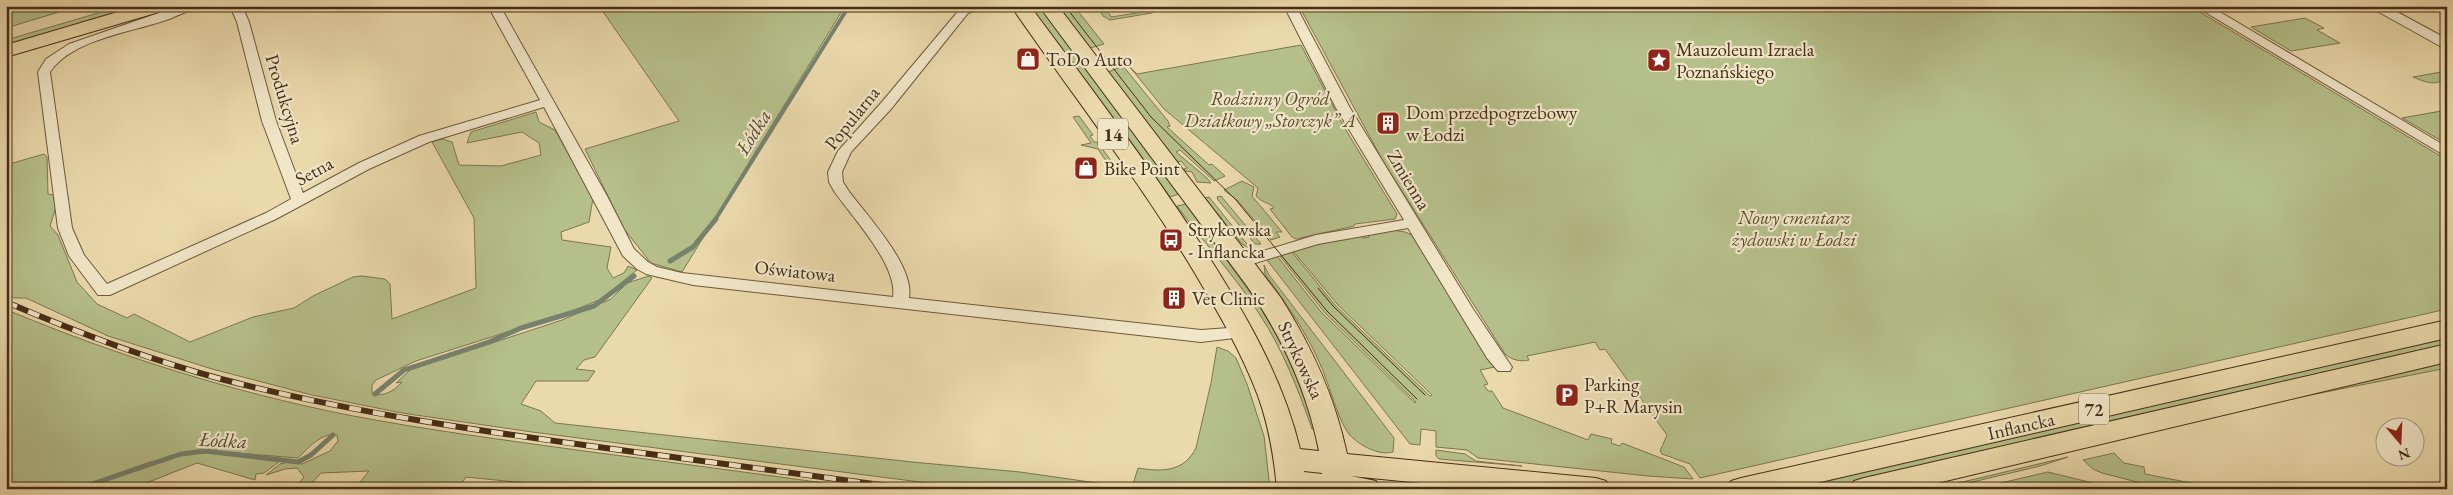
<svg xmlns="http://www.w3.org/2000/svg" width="2453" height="495" font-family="'EB Garamond',serif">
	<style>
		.green { fill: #b5bf8a; stroke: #7d7650; fill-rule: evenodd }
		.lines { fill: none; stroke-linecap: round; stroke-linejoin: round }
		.stream-far1 { stroke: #77826e; stroke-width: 4 }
		.stream { stroke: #77826e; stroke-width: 5 }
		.minor-casing { stroke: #6e583a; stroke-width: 2 }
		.tertiary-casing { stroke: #6e583a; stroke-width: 2 }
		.primary-casing { stroke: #452d15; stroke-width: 2 }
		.minor { fill: #f1e6c8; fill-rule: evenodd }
		.tertiary { fill: #f1e6c8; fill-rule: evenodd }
		.primary { fill: #ead9ab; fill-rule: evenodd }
		.tram { stroke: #452d15; stroke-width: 1 }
		.rail-casing { stroke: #452d15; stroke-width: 6 }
		.rail { stroke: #f1e6c8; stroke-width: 4.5; stroke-dasharray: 12; stroke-linecap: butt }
		.labels { text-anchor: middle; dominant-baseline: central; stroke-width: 4.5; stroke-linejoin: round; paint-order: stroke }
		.shield { fill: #f1e6c8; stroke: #79644b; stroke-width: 1 }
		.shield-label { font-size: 18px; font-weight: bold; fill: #452d15 }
		.poi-label { font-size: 19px; fill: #452d15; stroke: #f1e6c8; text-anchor: start }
		.park-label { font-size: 19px; font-style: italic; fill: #5b4a2c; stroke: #f1e6c8 }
		.street-label { font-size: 19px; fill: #452d15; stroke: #f1e6c8 }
		.water-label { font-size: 20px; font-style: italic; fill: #564933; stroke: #f1e6c8 }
	</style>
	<rect width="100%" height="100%" fill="#ead9ab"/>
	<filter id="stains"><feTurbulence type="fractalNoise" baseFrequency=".004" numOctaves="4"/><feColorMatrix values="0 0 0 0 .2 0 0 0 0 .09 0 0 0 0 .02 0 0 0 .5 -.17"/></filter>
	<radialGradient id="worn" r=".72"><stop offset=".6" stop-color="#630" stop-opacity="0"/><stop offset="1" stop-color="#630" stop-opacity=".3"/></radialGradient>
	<!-- green -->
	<path class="green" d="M6,6h73l-73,22z
		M122,6h23l-139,41v-7z
		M599,6h246l-163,266 -31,-9 -27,-34 -39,-80 94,-28z
		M1029,6h10l140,188 -9,3z
		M1074,6l30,38 -14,4 -29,-38z
		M1097,6h8l6,11 39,-6 -2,-5h6l2,4 -4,3 -42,7 -7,-4z
		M1299,6h891l257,154v149l-747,169 -10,-14 -28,-10 -2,-3 7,-16 -62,-86 -5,1 -5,-8 -68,14 2,4c-9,2 -17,0 -24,-6l-122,-193z
		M2305,18l19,10 -7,2 23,13 -49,8 -40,-24z
		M1301,45l43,82 53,87 -2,5 -40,5 -1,2 -58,13 -4,-2 -22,-28 4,-1c-5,-6 -12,-5 -18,-12l2,-8 -94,-79 -35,-43 8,8z
		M1123,66l45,55 2,5 -3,1 42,38 3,-1 13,12 -11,5 -34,-31 -4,2 31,26 4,5 -14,-1 -5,-10 -7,-1 -1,-2 3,-1 -6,-7 -4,1 -69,-90z
		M2447,71v6c-11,10 -22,5 -34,0z
		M2447,110v34l-45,-26z
		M536,112l3,10 16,8 38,68 -4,24 -28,10 1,8 49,7 -4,21 6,10 11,-5 4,-7 9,4 -36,29 -31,13 -154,49 -40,19 -4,5v9c12,3 22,-3 30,-12l-6,1 14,-13 152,-50 49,-21 16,-16 22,-7 3,2 -57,79 -11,3 -8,9 19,2 -7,10h-52l-15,23 20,7 14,12 357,39 108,10 112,16 6,-20c24,4 46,4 58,-20l15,-65 6,-36 11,4 8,7 11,26 17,52 6,53h-296l-442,-57 -130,-19 -90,-18 -100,-26 -104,-33 -82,-38h-12l-8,-4v-129l38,-11 3,3 1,37 5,1 3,12 -6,19 8,9 19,47 20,22 30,14 7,-4 56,28 63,-25 41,-9 19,-12 40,-19 9,-1 23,3 5,5 2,35 84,-31 -2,-70 -42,-76 10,-3 10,3 7,23 42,1 40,-11 -2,-12 -17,-11 -55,11 4,-11z
		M1079,116l14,19 -3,1 4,6h3l25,33 -10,-5 -14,-21 -17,-4 10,-2 -18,-26z
		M1242,181l12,6 -2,9 30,36h-6l4,5 -9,3 -34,-40 -13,-10z
		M1221,196l40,48h-6l-37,-44 -1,-3z
		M1209,197l42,52 -9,-5 -37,-46z
		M1186,204l87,120 20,39 22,66h-3c-14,-40 -29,-79 -52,-114 -24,-38 -56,-72 -83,-109z
		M1393,230l12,2 9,4 81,131 -15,3 8,14 -4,1 4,6h4l11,17 85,32 3,-6 21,5 -1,4 9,3 2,-3 62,24 9,12 -45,-3 -170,-18 -11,-8 -31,-3v-16l-15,-2 -1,16 -10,-1 -143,-184 10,-4 45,57 93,90 1,-1 -91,-89 -46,-58 38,-11 44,-9 2,3 6,-1 -1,-3zM1292,252h2l43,52 95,91 -2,1 -95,-91z
		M1264,265l5,10 125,163 -1,14c-14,4 -35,-7 -44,-18 -11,-14 -20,-50 -28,-68 -14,-33 -35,-63 -56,-92z
		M12,312c109,45 221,80 336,103 78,15 157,25 236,36 94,12 189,25 284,38h-284l-118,-12 -9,12h-102l14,-18 -48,2 -12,13h-12l7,-9 -7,-9 -12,1 -19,6 14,-11 8,-2 14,2 28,-13 8,-10 -1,-6c-15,-3 -29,13 -39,23l-99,-8 -52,13 -72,26h-69v-176z
		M2447,336v10l-617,143h-49z
		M2447,360v8l-172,34z
		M1436,450l29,4 11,7 46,5 -83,-7 -3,-3z
		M194,453h16l70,8 -16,12 -8,1 -1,6 -58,-17 -66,26h-49l87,-31z
		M2114,453l10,10 20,4 1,7 77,15h-58l-62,-16 -9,-4 -10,-9z
		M2068,457l-28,9 -97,23h-10z
		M2048,472l69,17h-142z"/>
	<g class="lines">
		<!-- stream-far1 -->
		<path class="stream-far1" d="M715,220l134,-214"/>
		<!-- stream -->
		<path class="stream" d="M670,261l23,-14 23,-28
			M375,394l29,-24 85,-28 32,-14 73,-22 40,-30
			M77,489l104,-35 24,-3 93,11 13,-7 22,-20"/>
		<!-- minor casing -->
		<g class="minor-casing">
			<path id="minor" d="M179,6h17c-6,6 -17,8 -24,12 -37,14 -99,20 -122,54l22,156 12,27 23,29 159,-71 25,-14 -29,-78 -25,-99 -7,-16h12l7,16 27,99 27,72 56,-30 60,-27 121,-36 -52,-94h12l107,190 27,53 14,13 9,5 25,6 211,24c5,-32 -41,-80 -59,-106l-5,-9 -1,-10 10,-21 43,-48 79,-94 30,-3 -22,7 -77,96 -40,43 -9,20 1,10 5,8c19,26 67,76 61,108l292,32 42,-3 6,1 2,4 -2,4 -6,1 -42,5 -508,-57 -47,-11 -9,-5 -14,-13 -79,-149 -115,35 -60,27 -93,50 -166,76h-12l-29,-39 -11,-28 -20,-156 8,-13 23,-15z
				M1284,6h12l54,102 123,201 39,58 -2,4h-12l-11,-13 -79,-130 -90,16 -76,23 -8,-5 3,-3 79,-24 88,-15 -68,-112z
				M2195,6h15l237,141v10z"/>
		</g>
		<!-- tertiary casing -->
		<g class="tertiary-casing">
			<path id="tertiary" d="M2368,6h18l61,33v11z"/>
		</g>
		<!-- primary casing -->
		<g class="primary-casing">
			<path id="primary" d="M138,6h30l-2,4 -160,47v-12z
				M1011,6h19c58,78 117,156 170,237 42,65 82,131 100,206l19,2c-12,-61 -37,-114 -72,-165l-208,-280h19l223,292c31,49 54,99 66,156l249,24 10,3 4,8h-128l-131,-13 25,5 4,8h-103c-3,-32 -8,-63 -19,-93 -16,-43 -39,-82 -62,-121 -56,-94 -123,-179 -185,-269zM1304,471l18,2v1l-18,-2z
				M2447,320v18l-657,151h-63l4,-8 10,-3z
				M2447,344v18l-535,127h-62l4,-8 10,-3z"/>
		</g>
		<!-- minor -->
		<use href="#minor" class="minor"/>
		<!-- tertiary -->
		<use href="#tertiary" class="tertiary"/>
		<!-- primary -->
		<use href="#primary" class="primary"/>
		<!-- tram -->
		<path class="tram" d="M1065,6l86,111 85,83 91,111 90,88
			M1318,288l15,18 92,89"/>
		<!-- rail casing -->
		<g class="rail-casing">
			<path id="rail" d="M6,302c70,30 141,57 215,77 131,34 265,53 399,71 97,13 194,26 291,39"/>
		</g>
		<!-- rail -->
		<use href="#rail" class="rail"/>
	</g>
	<!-- icons -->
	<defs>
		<g id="shop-square" transform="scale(1.25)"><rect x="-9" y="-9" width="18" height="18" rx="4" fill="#8f2418" stroke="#f1e6c8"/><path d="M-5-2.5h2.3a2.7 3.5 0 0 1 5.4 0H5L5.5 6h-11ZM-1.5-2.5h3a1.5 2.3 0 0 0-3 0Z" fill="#fff"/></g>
		<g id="sight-square" transform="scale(1.25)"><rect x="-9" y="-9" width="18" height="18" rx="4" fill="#8f2418" stroke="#f1e6c8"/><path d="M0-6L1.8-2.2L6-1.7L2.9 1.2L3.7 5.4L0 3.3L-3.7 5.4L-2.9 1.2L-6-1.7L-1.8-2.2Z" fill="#fff"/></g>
		<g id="building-square" transform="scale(1.25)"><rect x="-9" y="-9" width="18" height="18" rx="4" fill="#8f2418" stroke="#f1e6c8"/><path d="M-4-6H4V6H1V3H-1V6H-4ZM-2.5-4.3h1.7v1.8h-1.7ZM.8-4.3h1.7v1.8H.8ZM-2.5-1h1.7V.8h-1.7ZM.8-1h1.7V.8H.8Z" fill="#fff"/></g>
		<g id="bus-square" transform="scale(1.25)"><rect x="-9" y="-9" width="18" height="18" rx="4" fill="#8f2418" stroke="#f1e6c8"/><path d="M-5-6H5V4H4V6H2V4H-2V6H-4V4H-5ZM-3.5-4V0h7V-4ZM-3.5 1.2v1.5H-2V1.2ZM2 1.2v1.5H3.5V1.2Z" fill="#fff"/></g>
		<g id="parking-square" transform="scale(1.25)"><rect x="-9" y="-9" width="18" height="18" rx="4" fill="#8f2418" stroke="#f1e6c8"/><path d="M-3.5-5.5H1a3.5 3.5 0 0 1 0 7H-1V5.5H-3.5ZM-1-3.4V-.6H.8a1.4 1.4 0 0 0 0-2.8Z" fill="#fff"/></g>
	</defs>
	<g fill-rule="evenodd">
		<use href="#shop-square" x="1028" y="59"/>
		<use href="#sight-square" x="1659" y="60"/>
		<use href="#building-square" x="1388" y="123"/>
		<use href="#shop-square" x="1086" y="168"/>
		<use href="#bus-square" x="1171" y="240"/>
		<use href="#building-square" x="1174" y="298"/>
		<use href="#parking-square" x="1567" y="395"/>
	</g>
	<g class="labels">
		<!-- shield labels -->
		<g class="shield">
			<rect x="1098" y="118.5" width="30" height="31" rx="4"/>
			<rect x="2079" y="393.5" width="30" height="31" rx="4"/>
		</g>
		<g class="shield-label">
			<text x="1113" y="134">14</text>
			<text x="2094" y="409">72</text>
		</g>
		<!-- poi labels -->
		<g class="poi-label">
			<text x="1676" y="49">Mauzoleum Izraela<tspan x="1676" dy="22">Poznańskiego</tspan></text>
			<text x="1046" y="59">ToDo Auto</text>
			<text x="1406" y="112">Dom przedpogrzebowy<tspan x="1406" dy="22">w Łodzi</tspan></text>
			<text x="1104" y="168">Bike Point</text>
			<text x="1188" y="229">Strykowska<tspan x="1188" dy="22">- Inflancka</tspan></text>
			<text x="1192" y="298">Vet Clinic</text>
			<text x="1584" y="384">Parking<tspan x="1584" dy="22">P+R Marysin</tspan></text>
		</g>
		<!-- park labels -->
		<g class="park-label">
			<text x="1270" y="98">Rodzinny Ogród<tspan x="1270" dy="22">Działkowy „Storczyk” A</tspan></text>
			<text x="1794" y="217">Nowy cmentarz<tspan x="1794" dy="22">żydowski w Łodzi</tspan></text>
		</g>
		<!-- street labels -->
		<g class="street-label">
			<text transform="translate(285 99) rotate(73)">Produkcyjna</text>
			<text transform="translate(852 118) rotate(-51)">Popularna</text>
			<text transform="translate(314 171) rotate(-29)">Setna</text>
			<text transform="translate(1409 180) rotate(59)">Zmienna</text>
			<text transform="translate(795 271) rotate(6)">Oświatowa</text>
			<text transform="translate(1301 360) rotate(65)">Strykowska</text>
			<text transform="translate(2021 426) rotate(-13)">Inflancka</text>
		</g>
		<!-- water labels -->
		<g class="water-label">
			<text transform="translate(753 132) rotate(-58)">Łódka</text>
			<text transform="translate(223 440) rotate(3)">Łódka</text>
		</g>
	</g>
	<!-- margin -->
	<rect width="2453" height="495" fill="none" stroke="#ead9ab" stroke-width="25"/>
	<rect x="8" y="8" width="2438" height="480" fill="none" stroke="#452d15" stroke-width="2.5"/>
	<rect x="12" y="12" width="2428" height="470" fill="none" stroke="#452d15"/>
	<!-- north arrow -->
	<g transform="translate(2400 442) rotate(161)"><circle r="24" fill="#f1e6c8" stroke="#ac9c80"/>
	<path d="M0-4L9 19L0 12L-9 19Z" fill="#8f2418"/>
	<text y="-8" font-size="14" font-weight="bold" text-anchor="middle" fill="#452d15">N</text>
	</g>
	<rect width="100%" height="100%" filter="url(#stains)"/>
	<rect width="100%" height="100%" fill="url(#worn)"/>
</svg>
